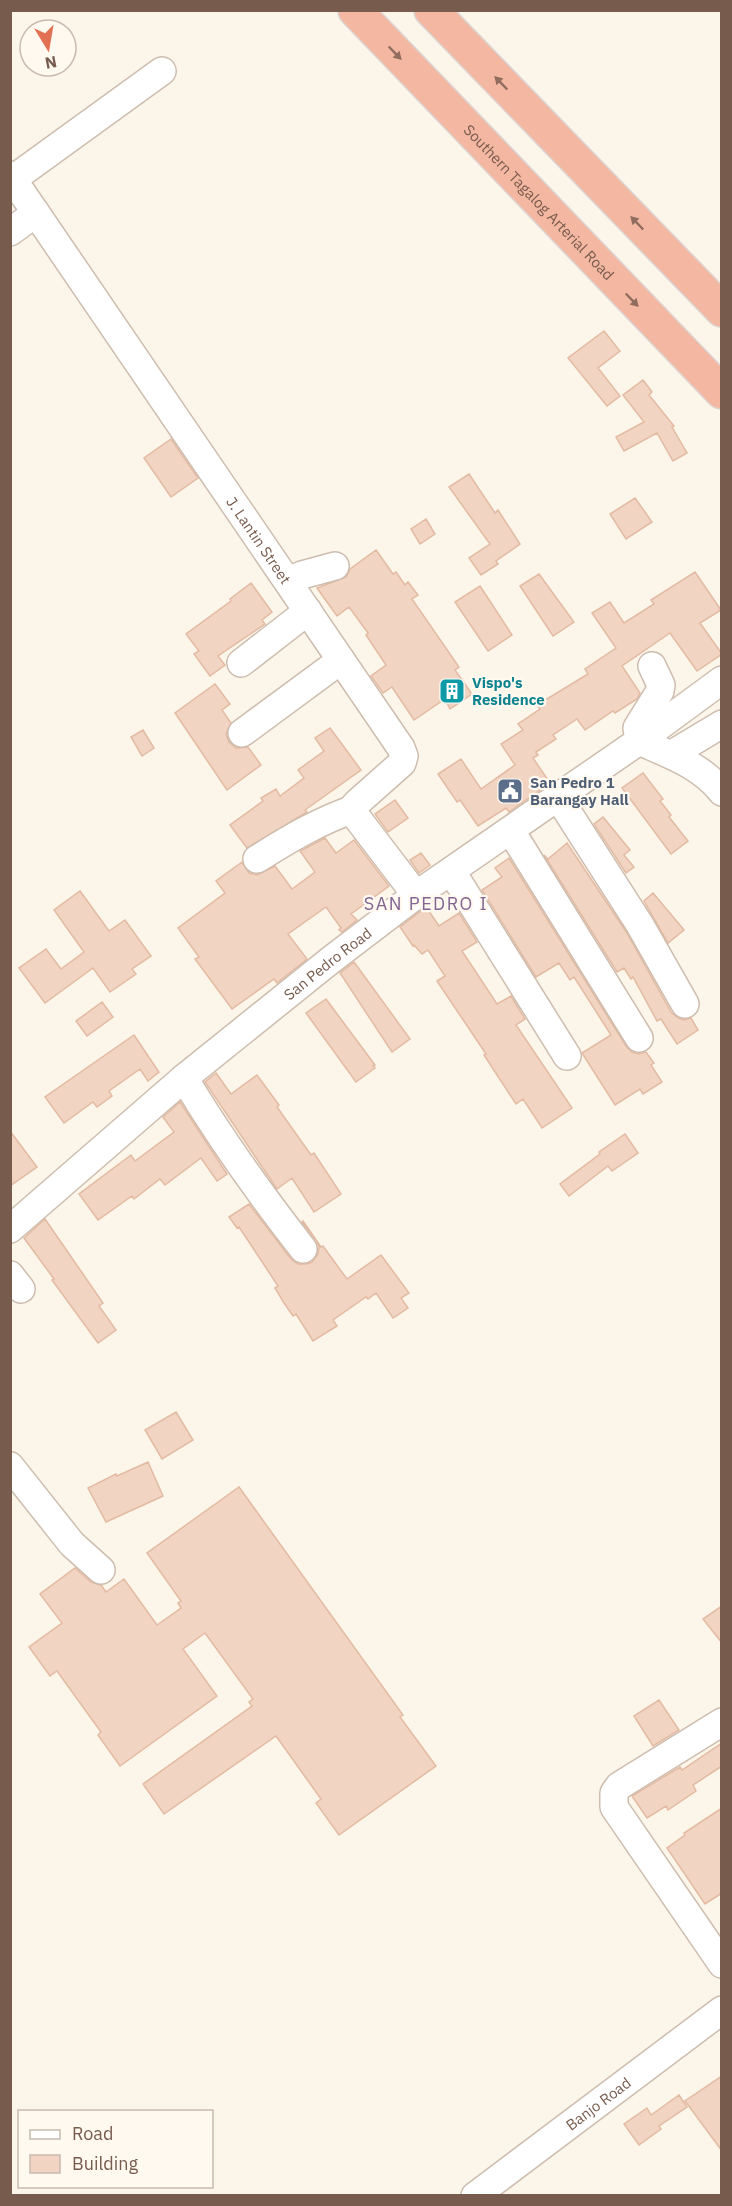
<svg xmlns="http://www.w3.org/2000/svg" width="732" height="2206" font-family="'IBM Plex Sans',sans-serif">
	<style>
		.building { fill: #f1d4c2; stroke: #e3baa2; stroke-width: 1.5 }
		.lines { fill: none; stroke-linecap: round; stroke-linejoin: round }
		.minor-casing { stroke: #cebdaf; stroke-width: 30 }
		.highway-casing { stroke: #dcd4d1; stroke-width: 36 }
		.minor { stroke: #fff; stroke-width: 27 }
		.highway { stroke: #f4b7a2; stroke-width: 33 }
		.oneway { fill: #906d5e }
		.labels { text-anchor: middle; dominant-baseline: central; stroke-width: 4.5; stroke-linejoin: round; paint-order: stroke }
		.street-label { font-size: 15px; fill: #775b4d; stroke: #fff9f0 }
		.culture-label { font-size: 15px; font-weight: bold; fill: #0d838f; stroke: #fff9f0; text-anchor: start }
		.service-label { font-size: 15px; font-weight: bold; fill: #4e5e75; stroke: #fff9f0; text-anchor: start }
		.quarter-label { font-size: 18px; letter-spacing: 1.5px; fill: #826592; stroke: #fff9f0 }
	</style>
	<rect width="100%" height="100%" fill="#fcf5e9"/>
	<!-- building -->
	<path class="building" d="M604,331l16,20 -22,17 22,28 -13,10 -39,-48z
		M643,380l9,12 -3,3 25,31 -2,1 15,26 -14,8 -16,-28 -33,18 -8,-14 28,-15 -21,-27z
		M171,439l27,39 -27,19 -27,-39z
		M469,474l26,39 3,-3 22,34 -24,17 2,3 -17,11 -12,-17 21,-14 -41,-57z
		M635,498l17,24 -26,17 -16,-25z
		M426,519l9,15 -15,10 -9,-15z
		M376,550l17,24 3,-2 9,13 3,-3 10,13 -6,4 47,68 -4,3 17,24 -22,15 -5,-10 -31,21 -22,-33 -9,6 -12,-17 15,-11 -20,-30 2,-2 -19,-26 -12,9 -20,-28 29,-11 4,-8z
		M695,572l26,38 -21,13 22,31 -25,17 -27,-38 -48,33 18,27 -3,6 -22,14 -2,-2 -28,19 -8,-11 -24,16 3,4 -20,13 2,3 -5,3 17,25 -41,29 -3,-4 -28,18 -18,-26 -3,2 -19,-28 23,-15 20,30 34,-24 -14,-21 22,-14 -5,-6 22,-15 -3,-4 51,-31 -3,-5 31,-21 -24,-35 18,-11 14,21 30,-19 -3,-4z
		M539,574l35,48 -21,14 -33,-50z
		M251,583l21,29 -10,8 3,4 -47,32 7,9 -15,11 -16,-22 5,-3 -13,-17 45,-33 -1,-2z
		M480,586l32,49 -24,16 -33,-49z
		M215,684l15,20 -8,6 9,13 -5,11 3,8 7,6 12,-1 13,18 -34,25 -52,-77z
		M330,728l31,42 -56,40 2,2 -60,36 -17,-23 33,-24 -2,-3 15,-9 4,7 24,-18 -6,-8 26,-19 -9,-13z
		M143,730l11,18 -12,8 -11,-19z
		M643,773l20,26 -3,2 11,14 -2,2 19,24 -17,13 -49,-66z
		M395,800l13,18 -20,14 -13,-18z
		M603,817l27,33 -6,5 10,12 -8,6 -32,-49z
		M325,838l11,15 18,-13 35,46 -38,28 6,6 -15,12 -3,-2 2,-2 -15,-21 -38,27 19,25 -30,24 -3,-4 -42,30 -37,-50 4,-2 -21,-29 47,-35 -9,-12 26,-19 7,11 8,2 18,-9 17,23 23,-17 -15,-21z
		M567,843l60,90 44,79 7,6 6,2 7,-2 7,12 -21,14 -16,-25 -4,2 -24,-44 -2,2 -7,-11 -7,4 -73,-117 4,4z
		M421,853l9,12 -11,8 -9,-13z
		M509,858l117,188 6,6 7,2 7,-2 8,11 -3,2 11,17 -19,12 -3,-5 -25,16 -33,-52 29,-18 -37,-58 -4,3 -11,-17 -23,14 -54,-87 20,-13 -7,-9z
		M80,891l29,40 16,-11 26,36 -19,13 4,5 -26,18 -17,-24 -48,35 -26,-35 27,-19 15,20 23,-17 -30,-42z
		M653,893l31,37 -16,13 -24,-42z
		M426,907l13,19 20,-13 18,29 -15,9 35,53 14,-8 14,23 -9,6 56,83 -30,20 -19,-29 -7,5 -32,-49 2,-1 -49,-73 8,-5 -17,-26 -6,4 -8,-9 -1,1 -13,-19z
		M354,962l56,77 -18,13 -52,-79z
		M326,999l49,66 -2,1 2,2 -19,14 -50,-69z
		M102,1002l11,15 -26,19 -11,-15z
		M134,1035l25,37 -11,9 -8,-12 -31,22 3,5 -15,11 -4,-5 -29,21 -19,-26z
		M216,1073l15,21 26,-19 22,30 -2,2 34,48 3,-2 27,41 -27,18 -22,-34 -15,11 -72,-107z
		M180,1102l47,72 -10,7 -16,-23 -36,27 -5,-6 -26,20 -2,-3 -34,24 -19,-26 52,-39 4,6 39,-29 -11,-15z
		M10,1131l27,36 -27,19z
		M625,1134l13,19 -26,18 -4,-5 -39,30 -9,-12 40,-30 -1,-2z
		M249,1204l42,55 7,5h8l6,-2 6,-8 1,-7 -3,-7 -14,-18 1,-1 18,26 2,-1 24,33 34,-24 28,38 -8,5 7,10 -15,10 -17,-25 -8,6 -2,-2 -33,23 4,6 -24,15 -17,-27 -3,2 -9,-13 -9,-15 3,-2 -39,-59 -2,1 -8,-11z
		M45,1219l58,84 -4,3 17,24 -18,13 -46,-63 2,-1 -30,-41z
		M176,1412l17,28 -31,19 -17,-29z
		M148,1462l15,34 -57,26 -18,-34 28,-14 1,2z
		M239,1487l164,228 -3,2 36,49 -97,69 -23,-32 5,-4 -45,-63 -112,78 -21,-30 109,-78 -3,-4 4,-3 -48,-66 -22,16 34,47 -97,70 -22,-31 3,-3 -44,-61 -7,5 -21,-29 33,-24 -22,-29 35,-26 16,14 10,3 5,7 18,-13 33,46 24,-17 -3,-5 3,-2 -34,-48z
		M722,1606v37l-19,-24z
		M659,1700l20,30 -26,16 -19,-30z
		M722,1743v23l-29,19 3,6 -28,19 -2,-4 -19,12 -15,-22 48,-29 2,3z
		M722,1808v85l-17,11 -38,-56 18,-13 -1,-2z
		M722,2076v75l-37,-50z
		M679,2095l8,12 -28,19 2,3 -22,16 -15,-21 23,-16 4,7z"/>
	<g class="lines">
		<!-- minor casing -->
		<g class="minor-casing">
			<g id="minor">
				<path id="s1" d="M10,175l391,573 3,8 -2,7 -44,39 -3,3v10l61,80"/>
				<path d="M13,179l149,-108"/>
				<path d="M10,232l26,-19"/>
				<path d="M288,581l14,-6 33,-9"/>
				<path d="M241,663l67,-52"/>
				<path d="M652,666l9,19 -1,6 -23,37 2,13c29,13 62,24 83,51"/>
				<path d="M242,733l99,-73"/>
				<path d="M672,754l50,-30"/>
				<path d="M558,797l82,128 45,79"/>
				<path d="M511,831l128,207"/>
				<path d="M257,859c32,-20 62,-38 97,-50"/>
				<path d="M452,872l115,184"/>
				<path d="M184,1078c36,60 76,116 119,171"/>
				<path id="s2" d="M10,1229l174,-151 148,-119 84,-64 223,-154 83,-61"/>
				<path d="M10,1275l11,14"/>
				<path d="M10,1466l62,78 29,26"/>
				<path d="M722,1722l-103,64 -5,7v14l108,157"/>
				<path id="s3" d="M475,2196l247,-186"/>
			</g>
		</g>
		<!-- highway casing -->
		<g class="highway-casing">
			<g id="highway">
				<path id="s4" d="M355,10l367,382"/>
				<path d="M431,10l291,300"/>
			</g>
		</g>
		<!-- minor -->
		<use href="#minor" class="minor"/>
		<!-- highway -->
		<use href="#highway" class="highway"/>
	</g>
	<!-- one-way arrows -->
	<defs><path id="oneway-solid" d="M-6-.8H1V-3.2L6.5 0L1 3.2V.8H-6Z" transform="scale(1.5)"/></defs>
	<g class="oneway">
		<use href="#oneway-solid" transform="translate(395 53) rotate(46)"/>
		<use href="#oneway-solid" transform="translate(501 83) rotate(-134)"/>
		<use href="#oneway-solid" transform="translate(637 223) rotate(-134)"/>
		<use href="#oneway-solid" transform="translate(632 300) rotate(46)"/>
	</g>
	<!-- icons -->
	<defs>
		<g id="building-square" transform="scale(1.35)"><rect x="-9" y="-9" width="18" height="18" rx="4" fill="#0f9aa8" stroke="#fff9f0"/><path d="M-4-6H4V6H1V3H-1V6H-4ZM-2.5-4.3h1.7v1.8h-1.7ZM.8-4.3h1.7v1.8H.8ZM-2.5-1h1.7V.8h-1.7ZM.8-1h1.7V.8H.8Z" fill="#fff"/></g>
		<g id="civic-square" transform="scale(1.35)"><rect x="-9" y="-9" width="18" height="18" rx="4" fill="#5c6f8a" stroke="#fff9f0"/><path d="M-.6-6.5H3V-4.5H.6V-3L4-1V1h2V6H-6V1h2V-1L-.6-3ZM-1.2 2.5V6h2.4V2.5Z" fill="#fff"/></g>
	</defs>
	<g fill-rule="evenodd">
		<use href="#building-square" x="452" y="691"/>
		<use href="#civic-square" x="510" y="791"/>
	</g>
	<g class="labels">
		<!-- street labels -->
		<g class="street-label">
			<text stroke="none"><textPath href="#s4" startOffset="266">Southern Tagalog Arterial Road</textPath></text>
			<text stroke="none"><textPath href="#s1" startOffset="442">J. Lantin Street</textPath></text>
			<text stroke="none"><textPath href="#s2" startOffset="414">San Pedro Road</textPath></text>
			<text stroke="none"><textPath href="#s3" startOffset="154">Banjo Road</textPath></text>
		</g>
		<!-- culture labels -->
		<g class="culture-label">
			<text x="472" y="682">Vispo's<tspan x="472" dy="17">Residence</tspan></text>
		</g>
		<!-- service labels -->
		<g class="service-label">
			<text x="530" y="782">San Pedro 1<tspan x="530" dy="17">Barangay Hall</tspan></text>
		</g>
		<!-- quarter labels -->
		<g class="quarter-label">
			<text x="426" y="903">SAN PEDRO I</text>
		</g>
	</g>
	<!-- border -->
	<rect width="732" height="2206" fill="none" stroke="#775b4d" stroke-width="24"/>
	<!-- legend -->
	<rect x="18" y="2110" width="195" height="78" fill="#fff9f0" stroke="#c9baaf" stroke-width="1.5"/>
	<rect x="30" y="2130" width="30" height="9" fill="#ffffff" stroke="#c9baaf" stroke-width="1.5"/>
	<text x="72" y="2140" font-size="18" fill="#775b4d">Road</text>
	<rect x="30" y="2155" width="30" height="18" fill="#f1d4c2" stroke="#c9baaf" stroke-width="1.5"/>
	<text x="72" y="2170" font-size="18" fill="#775b4d">Building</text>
	<!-- north arrow -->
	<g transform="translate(48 48) rotate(169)"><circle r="28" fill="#fff9f0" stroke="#c9baaf" stroke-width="1.5"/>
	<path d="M0-4.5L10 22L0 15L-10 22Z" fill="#e27052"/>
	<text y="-9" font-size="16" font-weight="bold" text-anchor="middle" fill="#775b4d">N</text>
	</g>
</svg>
